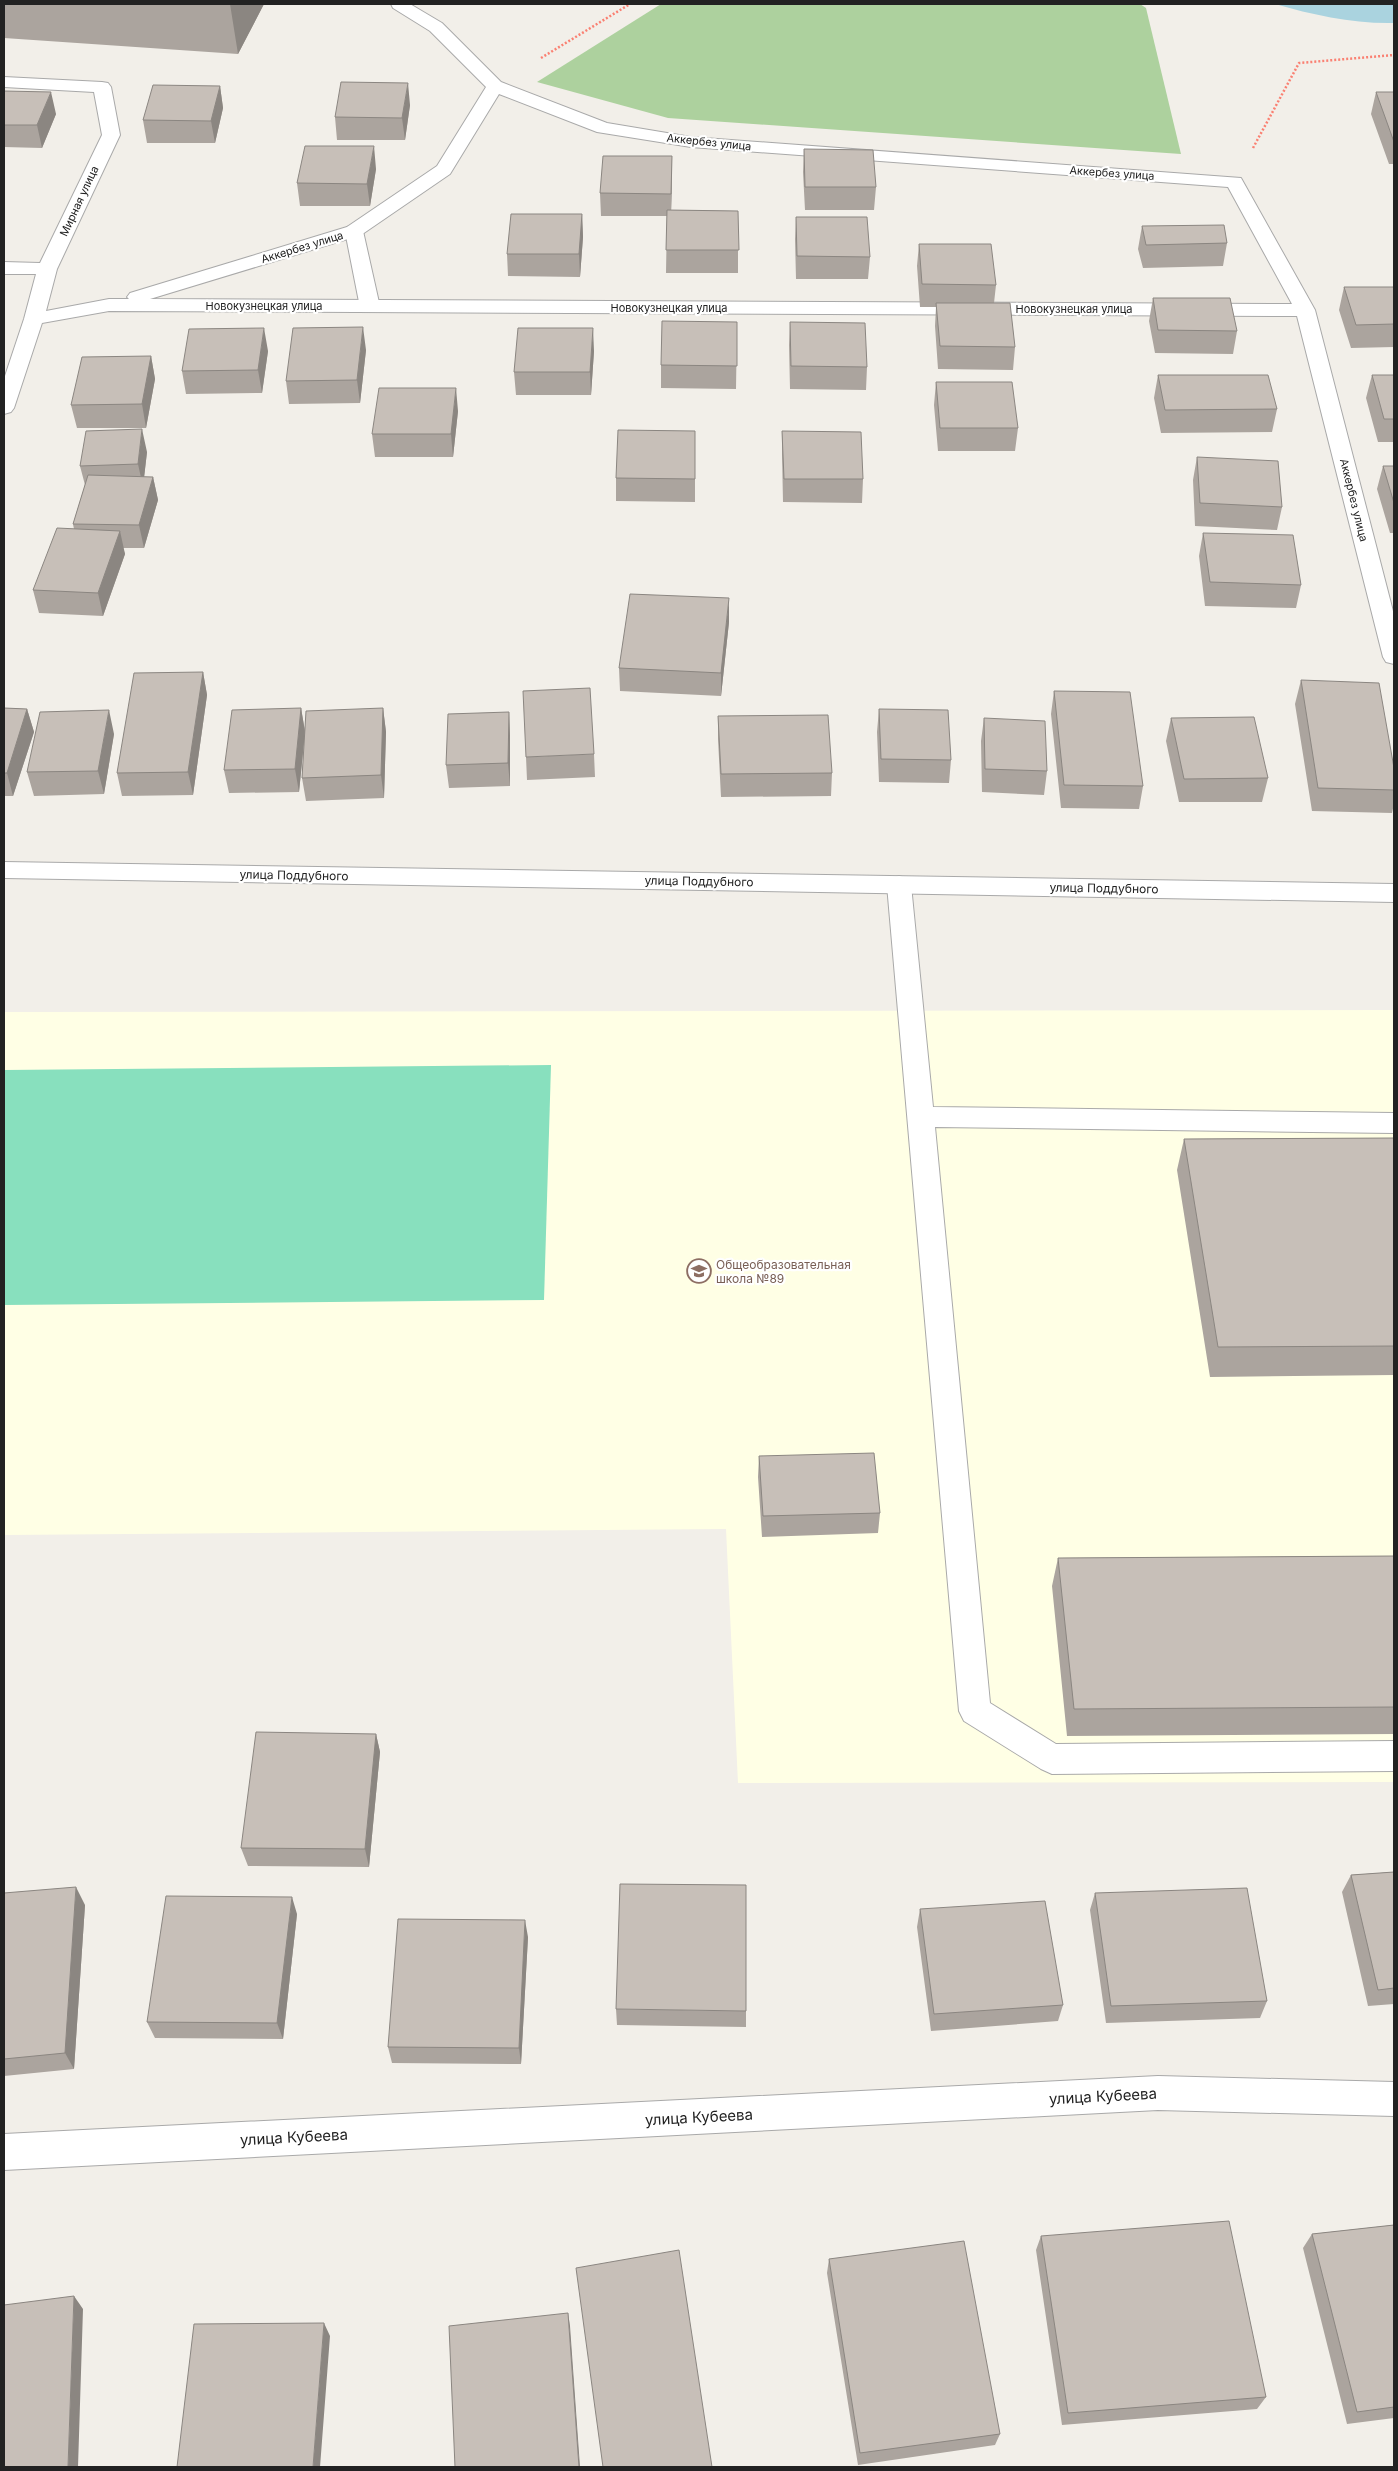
<svg xmlns="http://www.w3.org/2000/svg" width="1398" height="2471" font-family="Inter,sans-serif">
	<style>
		.education { fill: #ffffe5 }
		.forest { fill: #add19e }
		.pitch { fill: #88e0be }
		.water { fill: #aad3df }
		.lines { fill: none; stroke-linecap: round; stroke-linejoin: round }
		.lane-casing { stroke: #a9a9a9; stroke-width: 2 }
		.street-casing { stroke: #a9a9a9; stroke-width: 2 }
		.path { stroke: #fa8072; stroke-width: 2.5; stroke-dasharray: 2 2; stroke-linecap: butt }
		.lane { fill: #fff; fill-rule: evenodd }
		.street { fill: #fff; fill-rule: evenodd }
		.wall { fill: #aba49e }
		.shaded-wall { fill: #8b8681 }
		.building { fill: #c7bfb8; stroke: #8b8681 }
		.labels { text-anchor: middle; dominant-baseline: central; stroke-width: 4.5; stroke-linejoin: round; paint-order: stroke }
		.far-street-label { font-size: 11px; fill: #222; stroke: #fff }
		.street-label { font-size: 12px; fill: #222; stroke: #fff }
		.education-label { font-size: 12px; fill: #785e54; stroke: #fff; text-anchor: start }
		.near-street-label { font-size: 15px; fill: #222; stroke: #fff }
	</style>
	<rect width="100%" height="100%" fill="#f2efe9"/>
	<!-- education -->
	<path class="education" d="M1394,1010v772l-656,1 -12,-254 -722,6v-523z"/>
	<!-- forest -->
	<path class="forest" d="M661,4h479l6,4 35,146 -513,-36 -131,-36z"/>
	<!-- pitch -->
	<path class="pitch" d="M551,1065l-7,235 -540,5v-235z"/>
	<!-- water -->
	<path class="water" d="M1275,4h119v19c-40,1 -81,-8 -119,-19z"/>
	<g class="lines">
		<!-- lane casing -->
		<g class="lane-casing">
			<path id="lane" d="M354,225l7,2 2,4 17,76 -3,4h-14l-3,-4 -15,-76 2,-4z
				M899,876l9,3 3,6 22,222 461,6v20l-459,-6 55,576 66,41 338,-3v30l-342,3 -11,-5 -77,-48 -5,-10 -72,-826 3,-6z"/>
		</g>
		<!-- street casing -->
		<g class="street-casing">
			<path id="street" d="M391,4h19l32,19 59,59 106,41 84,14 550,41 74,132 79,305v49l-8,-2 -3,-5 -86,-341 -1188,-5 -67,12 -28,85 -3,4 -7,2v-35l20,-60 12,-45h-32v-12l36,1 62,-128 -8,-43 -90,-5v-10l98,5 6,1 3,4 9,48 -63,134 -11,42 63,-12h20l-2,-2 3,-4 217,-66 90,-61 49,-79 -56,-56 -37,-23zM499,94l98,38 94,15 537,40 64,117 -1142,-5 211,-64 89,-61z
				M4,862l1390,22v18l-1390,-24z
				M1158,2076l236,6v34l-236,-6 -1154,60v-36z"/>
		</g>
		<!-- path -->
		<path class="path" d="M541,58l89,-54
			M1253,148l46,-85 95,-8"/>
		<!-- lane -->
		<use href="#lane" class="lane"/>
		<!-- street -->
		<use href="#street" class="street"/>
	</g>
	<!-- wall -->
	<path class="wall" d="M4,4h260l-26,50 -234,-16z
		M220,86l3,22 -8,35h-68l-4,-23z
		M4,91l52,23 -14,34 -38,-1z
		M1376,92h18v72h-5l-18,-50z
		M410,105l-5,35h-68l-2,-23z
		M804,149l72,38 -2,23h-69l-2,-38z
		M672,156l-1,54 67,1v62h-72l1,-57h-66l-1,-23z
		M376,169l-6,37h-70l-3,-23z
		M582,214l1,23 -3,40 -72,-1 -1,-22z
		M796,217l74,40 -2,22h-72l-1,-40z
		M1142,226l85,17 -4,23 -80,2 -5,-19z
		M919,244l77,41 -2,18 21,44 -2,23 -75,-1 -3,-43 1,-19h-16l-3,-41z
		M1344,287h50v60l-43,1 -12,-38z
		M1153,298l84,33 -4,23 -78,-1 -6,-32z
		M737,322l-1,67 -75,-1v-23z
		M790,322l77,45 -1,23 -76,-1 -1,-44z
		M366,350l-6,53 -71,1 -3,-23z
		M268,351l-6,42 -76,1 -4,-23z
		M594,351l-3,44h-75l-2,-23z
		M151,356l4,23 -9,49h-69l-6,-23z
		M1158,375l119,34 -5,23 -111,1 -7,-35z
		M1372,375h22v67h-16l-12,-44z
		M936,382l82,46 -3,23h-77l-4,-46z
		M458,411l-5,46h-78l-3,-23z
		M695,431v71l-79,-1v-23z
		M782,431l81,48 -1,24 -79,-1 -1,-48z
		M147,452l-3,25h9l5,23 -14,48h-21l2,6 -22,62 -64,-3 -6,-23 41,-61 -1,-5 12,-39 -5,-19z
		M1197,457l85,50 -5,23 -82,-4 -2,-46z
		M1383,466h11v67h-4l-13,-44z
		M1203,533l98,52 -5,23 -91,-2 -6,-50z
		M729,622l-8,74 -101,-5 -1,-23z
		M203,672l4,23 -14,100 -71,1 -5,-23z
		M1301,680l93,88v36l-2,9 -80,-2 -17,-107z
		M1054,691l89,95 -4,23 -78,-1 -10,-94z
		M4,708l23,1 7,23 -21,64h-9z
		M301,708l4,23 78,-23 3,24 -2,66 -78,3 -4,-23 3,-44 -6,58 -70,1 -5,-23z
		M879,709l72,51 -2,23 -70,-1 -2,-50z
		M509,712l1,24v50l-61,2 -3,-23z
		M718,716l114,57 -1,23 -110,1 -3,-58z
		M984,718l63,53 -3,24 -62,-3 -1,-51z
		M1171,718l97,60 -6,24h-83l-13,-61z
		M114,734l-10,60 -70,2 -7,-24z
		M594,754l1,23 -68,3 -1,-23z
		M1394,1138v237l-184,2 -33,-207 7,-31z
		M759,1456l121,57 -2,20 -116,4 -4,-60z
		M1394,1556v178l-327,2 -15,-150 6,-28z
		M376,1734l4,18 -11,115 -121,-1 -7,-18z
		M1394,1872v132l-26,2 -26,-114 9,-17z
		M4,1893l81,12 -11,164 -70,7z
		M1095,1893l172,108 -7,17 -154,5 -16,-113z
		M920,1909l143,96 -5,16 -127,10 -14,-104z
		M297,1914l-14,125 -128,-1 -8,-16z
		M528,1937l-7,127 -129,-1 -4,-16z
		M616,2009l130,2v16l-129,-2z
		M1394,2225v193l-47,6 -44,-176 9,-14z
		M1041,2236l225,161 -9,12 -195,16 -26,-175z
		M829,2259l171,175 -5,11 -137,20 -31,-192z"/>
	<!-- shaded-wall -->
	<path class="shaded-wall" d="M230,4h34l-26,50z
		M408,83l2,22 -5,35 -3,-22z
		M220,86l3,22 -8,35 -4,-22z
		M51,92l5,22 -14,34 -5,-23z
		M374,146l2,23 -6,37 -3,-22z
		M672,156v23l-1,37v-22z
		M582,214l1,23 -3,40 -1,-23z
		M363,327l3,23 -6,53 -3,-23z
		M264,328l4,23 -6,42 -4,-23z
		M593,328l1,23 -3,44 -1,-23z
		M151,356l4,23 -9,49 -4,-24z
		M456,388l2,23 -5,46 -2,-23z
		M142,429l5,23 -4,35 -5,-23z
		M153,477l5,23 -14,48 -5,-23z
		M120,531l5,23 -22,62 -5,-23z
		M729,598v24l-8,74v-23z
		M203,672l4,23 -14,100 -5,-23z
		M301,708l4,24 -6,60 -4,-23z
		M383,708l3,24 -2,66 -3,-23z
		M27,709l7,23 -21,64 -6,-23z
		M109,710l5,24 -10,60 -6,-23z
		M509,712l1,24v50l-2,-23z
		M376,1734l4,18 -11,115 -4,-18z
		M76,1887l9,18 -11,164 -9,-16z
		M292,1897l5,17 -14,125 -6,-16z
		M525,1920l3,17 -7,127 -2,-16z
		M74,2296l9,13 -5,158h-10z
		M568,2313l2,13 10,141h-1z
		M324,2323l6,13 -10,131h-7z"/>
	<!-- building -->
	<path class="building" d="M341,82l67,1 -6,35 -67,-1z
		M153,85l67,1 -9,35 -68,-1z
		M4,91l47,1 -14,33h-33z
		M1376,92h18v50z
		M305,146h69l-7,38 -70,-1z
		M804,149l69,1 3,37h-71z
		M603,156h69l-1,38 -71,-1z
		M667,210l71,1 1,39h-73z
		M511,214h71l-3,40h-72z
		M796,217h71l3,40 -73,-1z
		M1224,225l3,18 -81,2 -4,-19z
		M919,244h72l5,41 -74,-1z
		M1344,287h50v37l-38,1z
		M1153,298h77l7,33 -79,-1z
		M936,303h74l5,44 -75,-1z
		M662,321l75,1v44l-76,-1z
		M790,322l75,1 2,44 -76,-1z
		M363,327l-6,53 -71,1 7,-53z
		M264,328l-6,42 -76,1 7,-42z
		M518,328h75l-3,44h-76z
		M151,356l-9,48 -71,1 11,-48z
		M1158,375h110l9,34 -112,1z
		M1372,375h22v44h-10z
		M936,382h76l6,46h-78z
		M379,388h77l-5,46h-79z
		M142,429l-4,35 -58,2 6,-35z
		M618,430l77,1v48l-79,-1z
		M782,431l79,1 2,47h-79z
		M1197,457l81,4 4,46 -82,-4z
		M1383,466h11v37z
		M88,475l65,2 -14,48 -66,-1z
		M57,528l63,3 -22,62 -65,-3z
		M1203,533l90,2 8,50 -91,-3z
		M630,594l99,4 -8,75 -102,-5z
		M203,672l-15,100 -71,1 17,-100z
		M1301,680l78,3 15,85v22l-76,-2z
		M590,688l4,66 -68,3 -3,-66z
		M1054,691l76,1 13,94 -79,-1z
		M4,708l23,1 -20,64h-3z
		M301,708l-6,61 -71,1 8,-60z
		M383,708l-2,67 -79,3 4,-67z
		M879,709l69,1 3,50 -70,-1z
		M109,710l-11,61 -71,1 13,-60z
		M509,712l-1,51 -62,2 2,-51z
		M828,715l4,58 -111,1 -3,-58z
		M1254,717l14,61 -84,1 -13,-61z
		M984,718l61,3 2,50 -62,-2z
		M1394,1138v208l-176,1 -34,-208z
		M874,1453l6,60 -117,3 -4,-60z
		M1394,1556v151l-320,2 -16,-151z
		M256,1732l120,2 -11,115 -124,-1z
		M1394,1872v116l-16,2 -27,-115z
		M620,1884l126,1v126l-130,-2z
		M76,1887l-11,166 -61,6v-166z
		M1247,1888l20,113 -156,5 -16,-113z
		M166,1896l126,1 -15,126 -130,-1z
		M1045,1901l18,104 -129,9 -14,-105z
		M398,1919l127,1 -6,128 -131,-1z
		M1229,2221l37,176 -198,16 -27,-177z
		M1394,2225v182l-37,5 -45,-178z
		M964,2241l36,193 -140,19 -31,-194z
		M679,2250l33,217h-109l-27,-199z
		M74,2296l-6,171h-64v-162z
		M568,2313l11,154h-124l-6,-141z
		M324,2323l-11,144h-136l17,-143z"/>
	<!-- icons -->
	<defs>
		<g id="school-ring" transform="scale(1.25)"><circle r="9.5" fill="#fff" stroke="#8d6e63" stroke-width="1.5"/><path d="M0-5L7-2L0 1L-7-2ZM-4 1L0 2.5L4 1V4Q0 6-4 4Z" fill="#8d6e63"/></g>
	</defs>
	<g fill-rule="evenodd">
		<use href="#school-ring" x="699" y="1271"/>
	</g>
	<g class="labels">
		<!-- far-street labels -->
		<g class="far-street-label">
			<text transform="translate(709 142) rotate(6)">Аккербез улица</text>
			<text transform="translate(1112 173) rotate(4)">Аккербез улица</text>
			<text transform="translate(79 201) rotate(-65)">Мирная улица</text>
			<text transform="translate(302 247) rotate(-17)">Аккербез улица</text>
			<text x="264" y="306">Новокузнецкая улица</text>
			<text x="669" y="308">Новокузнецкая улица</text>
			<text x="1074" y="309">Новокузнецкая улица</text>
			<text transform="translate(1354 500) rotate(76)">Аккербез улица</text>
		</g>
		<!-- street labels -->
		<g class="street-label">
			<text transform="translate(294 875) rotate(1)">улица Поддубного</text>
			<text transform="translate(699 881) rotate(1)">улица Поддубного</text>
			<text transform="translate(1104 888) rotate(1)">улица Поддубного</text>
		</g>
		<!-- education labels -->
		<g class="education-label">
			<text x="716" y="1264">Общеобразовательная<tspan x="716" dy="14">школа №89</tspan></text>
		</g>
		<!-- near-street labels -->
		<g class="near-street-label">
			<text transform="translate(1103 2096) rotate(-3)">улица Кубеева</text>
			<text transform="translate(699 2117) rotate(-3)">улица Кубеева</text>
			<text transform="translate(294 2137) rotate(-3)">улица Кубеева</text>
		</g>
	</g>
	<!-- border -->
	<rect width="1398" height="2471" fill="none" stroke="#222222" stroke-width="10"/>
</svg>
